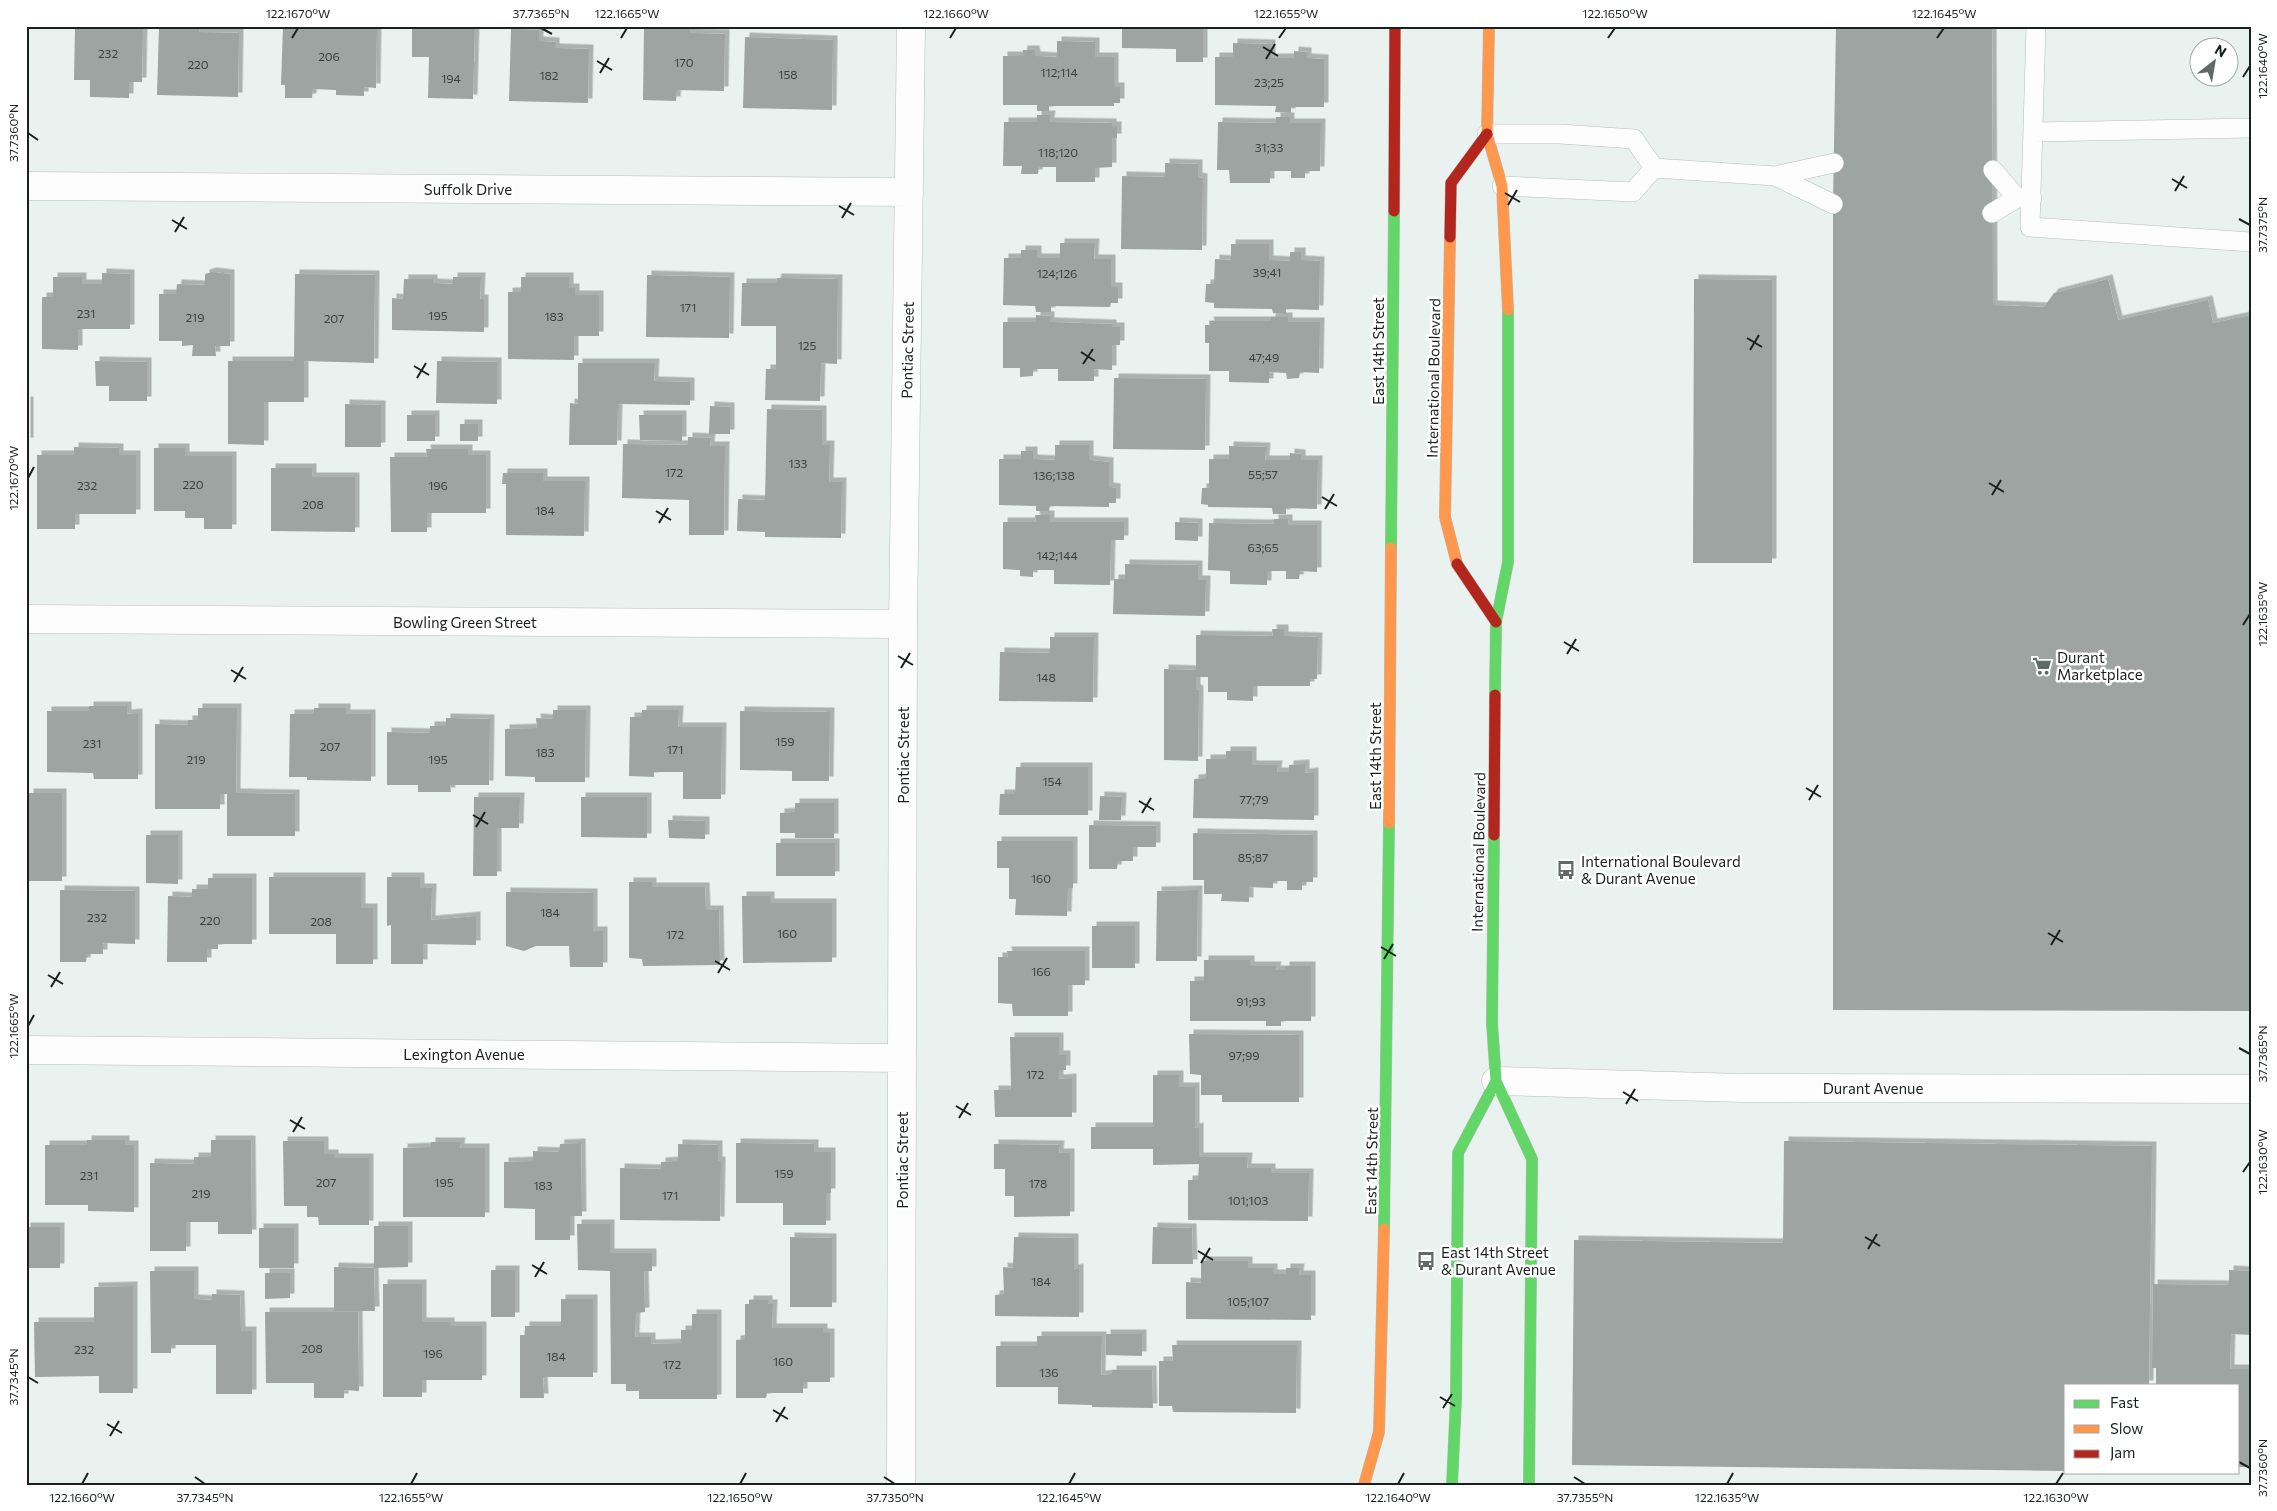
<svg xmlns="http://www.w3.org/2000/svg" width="2277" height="1511" font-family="Commissioner,sans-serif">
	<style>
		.building { fill: #9da4a2; filter: url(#shadow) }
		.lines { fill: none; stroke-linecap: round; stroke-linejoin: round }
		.lane-casing { stroke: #b6bdba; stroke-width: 20 }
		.street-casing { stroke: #b6bdba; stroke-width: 29 }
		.fast-casing { stroke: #b6bdba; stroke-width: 12 }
		.slow-casing { stroke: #b6bdba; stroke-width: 12 }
		.jam-casing { stroke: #b6bdba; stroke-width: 12 }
		.lane { stroke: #fcfdfc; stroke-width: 19 }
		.street { stroke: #fcfdfc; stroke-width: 28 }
		.fast { stroke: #63d668; stroke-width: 11 }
		.slow { stroke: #ff974d; stroke-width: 11 }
		.jam { stroke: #b3261e; stroke-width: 11 }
		.ticks { fill: none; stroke: #1a201e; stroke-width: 2 }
		.labels { text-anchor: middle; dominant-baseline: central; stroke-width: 5; stroke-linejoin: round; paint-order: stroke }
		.number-label { font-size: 12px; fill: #3b413f }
		.street-label { font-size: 15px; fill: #1a201e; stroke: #fff }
		.poi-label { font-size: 15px; fill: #1a201e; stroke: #fff; text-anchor: start }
		.neatline { fill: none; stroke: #1a201e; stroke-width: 2 }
		.ticks-label { font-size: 12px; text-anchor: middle; fill: #1a201e }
	</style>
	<defs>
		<filter id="shadow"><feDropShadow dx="4.5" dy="-4.5" stdDeviation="0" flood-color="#0004"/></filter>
	</defs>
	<rect width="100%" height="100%" fill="#e9f2ee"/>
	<!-- building -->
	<path class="building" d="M75,26h68l-1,56h-13v16l-39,-1v-17h-16z
		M159,26h40v6l40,1 -1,64 -81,-2z
		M283,26h94l-1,62 -12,-1v9l-28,-1v-5l-23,-1 -1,9h-27v-13h-4z
		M412,26h63l-2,73 -45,-1 1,-41h-17z
		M1122,26h81v36h-27v-13l-54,-1z
		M1836,26h156l1,279 51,2 10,-14 54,-14 10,41 90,-20 5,23 38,-8v696l-418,-1v-806z
		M644,27l46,1v5l35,1 -1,57 -47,-1 -1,11 -33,-1z
		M511,29l28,1v11l16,1v6l34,1 -1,54 -79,-2z
		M745,37l88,3 -1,70 -89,-2z
		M1057,41l38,1v15h19v30h6v16h-6v3h-65v5h-12v-6h-34v-49h19l1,-6h12l1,6 21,1z
		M1233,43l38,1v14h23v-7l13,1v6l17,1v48h-33v6l-16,-1 1,-6 -61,-1v-48h18z
		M1037,115h14l-1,7 62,1v3h5v12h-5v29l-17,1v14h-39v-15h-17l-1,7h-17l1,-8h-19l1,-44h33z
		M1276,117h14v6h31l-1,48h-15v7h-14v-7h-21v12h-40l-1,-13h-12l1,-48 58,1z
		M1165,163l33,1v13l5,1 -1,72 -81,-1 1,-73 43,1z
		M1060,243h35l-1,16h17v28h7v16h-7l-1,4 -59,-1v6h-15l-1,-6 -32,-1 1,-47h17v-8h16v8h23z
		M1231,244h38v16l21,1v-9h11v8l19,1 -1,49 -33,-1v5l-13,-1 -1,-4 -58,-1v-5l-9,-1 1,-18h8l1,-25 16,1z
		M212,272l18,2v72h-15l1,10h-24l1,-11 -11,1v-5h-23v-47h17l1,-10 28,1v-11z
		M102,273l28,1v55h-52v21l-36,-1v-52h11v-20h29v7h20z
		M295,274l80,1 -1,88 -70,-2v41h-40v43l-36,-1v-83h66z
		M647,275l83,2 -1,61 -83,-1z
		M453,277h28l-1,22h4v33l-92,-2v-32l11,1 1,-20h29v4l20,1z
		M521,277h48v11h6v7h24v41h-25v24l-66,-1v-67h13z
		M777,278l61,1 -1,85 -16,-1 -1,38 -55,-1 1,-31h10v-43h-35l1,-43h34z
		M1694,279l78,1v283h-79z
		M1036,315l14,1v6l62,2v3h8v18h-8v25l-18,-1v12h-36v-12h-25v7l-13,1v-9h-17v-46h33z
		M1271,317h17v5h32l-1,51 -19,-1 -1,6 -12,1 -1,-6 -17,-1v11l-40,-1v-11h-20v-28h-4v-18h5l-1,-4h62z
		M95,361l52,1v39h-38v-15h-13z
		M437,361l60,1v42l-61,-1z
		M578,363h77l-1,18 36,1v23l-72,-1 -1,41h-48l1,-42 8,1z
		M1114,378l92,1 -1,71 -92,-1z
		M26,401h3v41h-3z
		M345,404l36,1v42h-36z
		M710,406l20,1v27h-21z
		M767,409l55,1v35h8l-1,37h13l-1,56 -76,-1v-5l-28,-1 1,-32 27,1z
		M407,415h28v26h-28z
		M639,415h43v26l-42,-1z
		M460,424h18v17h-18z
		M688,437l23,1 -1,8h15l-1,89h-35v-35l-67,-2 1,-54 65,1z
		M1055,445h34v15l20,2v25l7,1v15h-7v4l-59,-1 -1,5h-13v-5l-37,-1v-46h22v-8h12v8l22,1z
		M1229,446l37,1 -1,13h25v-7l11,1v6h17l-1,49 -31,-1v6h-13l-1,-6 -64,-1v-2l-7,-1 1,-16h7v-29h20z
		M74,447l45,1v7h17v59h-61v15h-38v-74h37z
		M154,448h31v8h47v73h-28v-11h-19v-7h-31z
		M426,449h42v6h18v58h-59v19h-36l-1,-75h37z
		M271,468h41v9h43v55l-84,-1z
		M503,473h40v8h42l-1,55 -78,-1v-51h-4z
		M1035,515h15v7h74v18h-13l-1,45 -56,-1v-14h-21v7l-13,-1v-6l-17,-1v-47h33z
		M1274,519h14v6h29v47l-17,-1 -1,8h-13v-8h-19v14l-37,-1v-13l-22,-1 1,-47 65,1z
		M1175,522l23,1v18l-23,-1z
		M1125,564l73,1v15h8l-1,36 -92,-2 1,-35h11z
		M1272,629h12v7l34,1 -1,42h-7v7h-57v15l-26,-1v-8h-19v-15h-12v12l3,1 -1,71 -34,-1v-91l32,1v-35l77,1z
		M1050,637h44l-1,65 -94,-1 1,-49 50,1z
		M89,706h38v8l11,-1v66h-44l-1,-6 -46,-1v-61h42z
		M198,708h39l-1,85 59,1v42h-68v-42h-7v15h-65v-85l33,1v-5h10z
		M314,708h32v6h25v67l-64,-1v-3h-18l1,-63h24z
		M553,710h33l-1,72h-50v-5l-30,-1v-47l32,-1 -1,-10 17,1z
		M642,710h37l-1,17h44l-1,72h-38v-27h-29v5l-25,-1 1,-59h12z
		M740,711l90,1 -1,69h-37v-10l-52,-1z
		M446,718l44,1 -1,66h-39l1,7h-33v-7h-31v-53l43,1v-7h16z
		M1226,751h26v14h26l-1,7h12v-7l16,-1v9l9,-1v48l-121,-2 1,-39 12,-1v-19h20z
		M1016,767h72v48h-89l1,-21h15z
		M29,793h33v88h-33v-16h-3v-31h3z
		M1100,796l22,1 -1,23h-22z
		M474,797h46l-1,31h-22v48h-24z
		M581,797h66v41l-66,-1z
		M795,803h39v35h-39v-5h-15v-20l15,-1z
		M668,820l37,1v18l-36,-1z
		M1089,825l67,1v21h-23v14h-15l-1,8h-28z
		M1193,833l120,2v47h-11v8h-15v-9h-14v7l-24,-1v15l-28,-1 1,-7h-18v-14h-11z
		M146,835h32v49l-32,-1z
		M997,841h76v47h-5l-1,28 -52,-1 1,-16h-7v-31h-12z
		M776,843h59v33h-59z
		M269,877h92v31h12v56h-37v-30h-67z
		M387,877h33v11h12l-1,32 45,-4v29l-53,-1v20h-32v-39l-4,1z
		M208,878h44v66h-34v5h-11v13h-40l1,-66 24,1v-8h16z
		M629,882h23v5h53l1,23h13l1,55 -77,1 -1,-7 -13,-1z
		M60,890l75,1v53l-32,-1v11h-16l-1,8h-26z
		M1198,890l-1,71h-41l1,-70z
		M506,892l87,1v38h10v36h-33l-1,-21h-33l-12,5 -18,-5z
		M742,896h28v7h62v59l-89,1z
		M1092,926h43v42h-43z
		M1007,951h78v34h-17v31h-55l-1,-12 -14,-1v-46h10z
		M1204,960h46v6h27l-1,4h9v-4h26v55h-30v5h-15v-5h-76v-40h14z
		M1189,1034l110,1v67h-77v-7h-21v-20l-11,-1z
		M1010,1037h49v18h7v15h-7v9l13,-1v39h-77l-1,-27h17z
		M1153,1075h26v12h16v41l4,-1v30h49l-1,11h24v5h38l-1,48 -120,-1v-40h10l1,-16 -46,1v-16h-62v-22h62z
		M87,1140h38v5h9v67l-46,-1v-6h-43v-60h42z
		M211,1140h40l1,94h-34v-12h-32v29h-36v-88l44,1v-7h17z
		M283,1141h41v13h10v4h35v67h-50l-1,-8h-11v-11h-23z
		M1784,1141l368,5 -3,239h-83v86l-494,-6 2,-225 209,3z
		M431,1142h30l-1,6h25v69h-82v-69l28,-1z
		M581,1143l1,73h-12v24h-35v-31l-31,-1v-46l29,-1v-10l26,1 1,-8z
		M736,1143l78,1v8h17v41h-5v32h-43v-22h-47z
		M678,1144l40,1v16h3l-1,60 -100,-1v-52l41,1v-7l17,-1z
		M994,1144l66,1 -1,8h11v63l-56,1v-21h-9v-27h-11z
		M577,1224h33v29h42v18h-8l1,41 -9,1 -1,24h16v7l30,-1v-13h11v-16h25v85h-78v-8h-13v-7h-15l-1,-113 -32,-1z
		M374,1226h34v41l-34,1z
		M26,1227h34v41h-34z
		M1153,1227l39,1 1,36h-41z
		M259,1228h35v40h-35z
		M790,1237l42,1v69h-42z
		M1014,1237l60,1v31l5,-1v49l-84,-1v-21l9,-1 -1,-27 10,1z
		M1201,1261h47v7h25v6h13v-6h14l-1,7h12v45l-125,-1v-37l15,1z
		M334,1267l40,1 1,43h-41z
		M491,1270h24v47h-24z
		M2229,1270l22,1v64l-20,-1 -1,35h21v98h-13v-82h-82v-17h-4l1,-84 76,1z
		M150,1271h44v28l18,1v-6l28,1 1,36h11v63h-36v-49h-45v8h-20z
		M265,1273h25v25l-25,1z
		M383,1284h39v38h28v4h32v54h-60v17h-39z
		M133,1286v107h-34v-17l-64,1 -1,-55h60v-35z
		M561,1299h32v78h-50l1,21h-24v-63h5v-9h36z
		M749,1300h19v4h5l-1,24h51v5h7v49h-27v11h-36l-1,5h-30v-58l9,-1v-35h4z
		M265,1312h93l1,79 -15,-1v8h-30v-15h-48z
		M1106,1334h36v22l-36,-1z
		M1037,1336h65l-1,39 11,-1v-4h40l1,38 -61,-1v-2l-34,-1v-17h-62v-41h41z
		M1172,1345h125l-1,68 -123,-1 -1,-6h-13v-45h14z"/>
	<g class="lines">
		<!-- lane casing -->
		<g class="lane-casing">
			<path id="lane" d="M2036,26l-6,201 221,15
				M2034,132l217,-4
				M1487,134h73l74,5 20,29
				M1654,168l121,8 59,-13
				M1993,170l24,28
				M1775,176l58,28
				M1502,186l131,6 21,-24
				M1992,213l25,-15h15"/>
		</g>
		<!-- street casing -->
		<g class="street-casing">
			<path id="street" d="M26,186l883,6
				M26,619l877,5
				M26,1050l876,8
				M1496,1081l246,7 509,1
				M901,1485l2,-861 8,-598"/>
		</g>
		<!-- fast casing -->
		<g class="fast-casing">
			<path id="fast" d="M1391,548l3,-337
				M1495,695l1,-73 12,-60v-252
				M1494,835l-2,188 4,58 36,78 -3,326
				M1384,1229l5,-406
				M1452,1485l4,-86 2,-246 38,-72"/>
		</g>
		<!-- slow casing -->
		<g class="slow-casing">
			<path id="slow" d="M1489,26l-2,108 15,52 6,124
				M1450,237l-5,280 12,47
				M1389,823l2,-275
				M1364,1485l15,-53 5,-203"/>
		</g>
		<!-- jam casing -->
		<g class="jam-casing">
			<path id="jam" d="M1394,211l1,-185
				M1450,237l1,-54 36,-49
				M1457,564l39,58
				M1494,835l1,-140"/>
		</g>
		<!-- lane -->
		<use href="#lane" class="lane"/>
		<!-- street -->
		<use href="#street" class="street"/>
		<!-- fast -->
		<use href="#fast" class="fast"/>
		<!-- slow -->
		<use href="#slow" class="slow"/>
		<!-- jam -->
		<use href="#jam" class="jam"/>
	</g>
	<!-- ticks -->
	<path class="ticks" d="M541,28l11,6M292,38l6,-10M621,38l6,-10M950,38l6,-10M1279,38l7,-10M1608,38l7,-10M1937,38l7,-10M1263,47l15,9M1266,59l9,-15M597,61l15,9M600,73l9,-15M2243,77l7,-11M28,133l10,7M2172,179l15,9M2175,191l9,-15M1505,193l15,9M1508,205l9,-15M839,206l15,9M842,218l9,-15M2239,219l11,6M172,220l15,9M175,232l9,-15M1747,338l15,9M1750,350l9,-15M1081,352l14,9M1083,364l10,-15M414,366l15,9M417,378l9,-15M28,478l6,-11M1989,483l15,9M1992,495l9,-15M1322,497l15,9M1325,509l9,-15M656,511l15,9M659,523l9,-15M2243,625l7,-11M1564,642l15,9M1567,654l9,-15M898,656l15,9M901,668l9,-15M231,670l15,9M234,682l9,-15M1806,788l15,9M1809,800l9,-15M1139,801l15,9M1142,813l9,-15M473,815l15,9M476,827l9,-15M2048,933l15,9M2051,945l9,-15M1381,947l15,9M1384,959l9,-15M715,961l15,9M718,973l9,-15M48,975l15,9M51,987l9,-15M28,1026l6,-11M2239,1048l11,6M1623,1092l15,9M1626,1104l9,-15M956,1106l15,9M959,1118l9,-15M290,1120l15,9M293,1132l9,-15M2243,1172l7,-10M1865,1237l15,9M1868,1249l9,-15M1198,1251l15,9M1201,1263l9,-15M532,1265l15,9M535,1277l9,-15M28,1377l10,6M1440,1397l15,9M1443,1408l9,-14M773,1410l15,9M776,1422l9,-15M107,1424l15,9M110,1436l9,-15M2239,1462l11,6M195,1477l10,7M884,1477l11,7M1574,1477l11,7M82,1484l6,-11M411,1484l6,-11M740,1484l6,-11M1069,1484l6,-11M1398,1484l6,-11M1727,1484l6,-11M2056,1484l7,-11"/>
	<!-- icons -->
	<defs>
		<g id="supermarket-bare" transform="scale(1.5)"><path d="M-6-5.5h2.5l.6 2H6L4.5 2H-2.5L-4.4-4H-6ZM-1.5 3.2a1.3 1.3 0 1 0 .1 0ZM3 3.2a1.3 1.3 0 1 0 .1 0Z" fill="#626a67" stroke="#fff" stroke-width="2.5" paint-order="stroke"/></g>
		<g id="bus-bare" transform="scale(1.5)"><path d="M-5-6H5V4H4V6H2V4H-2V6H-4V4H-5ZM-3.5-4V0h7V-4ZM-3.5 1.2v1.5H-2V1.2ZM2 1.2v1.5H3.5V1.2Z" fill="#626a67" stroke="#fff" stroke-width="2.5" paint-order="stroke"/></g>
	</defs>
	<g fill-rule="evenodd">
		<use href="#supermarket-bare" x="2042" y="666"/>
		<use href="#bus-bare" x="1566" y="870"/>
		<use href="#bus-bare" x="1426" y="1261"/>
	</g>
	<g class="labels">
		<!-- number labels -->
		<g class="number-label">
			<text x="108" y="53">232</text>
			<text x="329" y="56">206</text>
			<text x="684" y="62">170</text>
			<text x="198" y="64">220</text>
			<text x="1059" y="72">112;114</text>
			<text x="788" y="74">158</text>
			<text x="549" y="75">182</text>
			<text x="451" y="78">194</text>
			<text x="1269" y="82">23;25</text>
			<text x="1269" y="147">31;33</text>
			<text x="1058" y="152">118;120</text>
			<text x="1267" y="272">39;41</text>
			<text x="1057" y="273">124;126</text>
			<text x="688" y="307">171</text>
			<text x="86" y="313">231</text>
			<text x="438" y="315">195</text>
			<text x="554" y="316">183</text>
			<text x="195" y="317">219</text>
			<text x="334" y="318">207</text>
			<text x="807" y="345">125</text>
			<text x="1264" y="357">47;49</text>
			<text x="798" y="463">133</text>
			<text x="674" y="472">172</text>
			<text x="1263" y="474">55;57</text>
			<text x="1054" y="475">136;138</text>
			<text x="193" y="484">220</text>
			<text x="87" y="485">232</text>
			<text x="438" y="485">196</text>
			<text x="313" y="504">208</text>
			<text x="545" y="510">184</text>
			<text x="1263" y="547">63;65</text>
			<text x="1057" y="555">142;144</text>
			<text x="1046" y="677">148</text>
			<text x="785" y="741">159</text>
			<text x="92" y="743">231</text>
			<text x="330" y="746">207</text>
			<text x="675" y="749">171</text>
			<text x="545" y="752">183</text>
			<text x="196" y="759">219</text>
			<text x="438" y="759">195</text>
			<text x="1052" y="781">154</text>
			<text x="1254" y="799">77;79</text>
			<text x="1253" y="857">85;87</text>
			<text x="1041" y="878">160</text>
			<text x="550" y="912">184</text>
			<text x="97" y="917">232</text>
			<text x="210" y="920">220</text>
			<text x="321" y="921">208</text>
			<text x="787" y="933">160</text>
			<text x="675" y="934">172</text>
			<text x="1041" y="971">166</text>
			<text x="1251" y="1001">91;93</text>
			<text x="1244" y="1055">97;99</text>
			<text x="1035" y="1074">172</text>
			<text x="784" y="1173">159</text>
			<text x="89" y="1175">231</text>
			<text x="326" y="1182">207</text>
			<text x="444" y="1182">195</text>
			<text x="1038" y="1183">178</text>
			<text x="543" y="1185">183</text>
			<text x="201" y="1193">219</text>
			<text x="670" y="1195">171</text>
			<text x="1248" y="1200">101;103</text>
			<text x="1041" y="1281">184</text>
			<text x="1248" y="1301">105;107</text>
			<text x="312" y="1348">208</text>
			<text x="84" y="1349">232</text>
			<text x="433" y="1353">196</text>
			<text x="556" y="1356">184</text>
			<text x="783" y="1361">160</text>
			<text x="672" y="1364">172</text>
			<text x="1049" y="1372">136</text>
		</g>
		<!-- street labels -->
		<g class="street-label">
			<text x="468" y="189">Suffolk Drive</text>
			<text transform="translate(907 350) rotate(-89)">Pontiac Street</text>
			<text transform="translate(1378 351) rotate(-90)">East 14th Street</text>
			<text transform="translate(1433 378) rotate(-89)">International Boulevard</text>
			<text x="465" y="622">Bowling Green Street</text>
			<text transform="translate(903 755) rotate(-90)">Pontiac Street</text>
			<text transform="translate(1375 756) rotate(-90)">East 14th Street</text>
			<text transform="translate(1478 852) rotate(-89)">International Boulevard</text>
			<text x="464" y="1054">Lexington Avenue</text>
			<text x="1873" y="1088">Durant Avenue</text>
			<text transform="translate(902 1160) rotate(-90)">Pontiac Street</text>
			<text transform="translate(1371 1161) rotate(-89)">East 14th Street</text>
		</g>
		<!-- poi labels -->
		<g class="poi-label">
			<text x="2057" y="657">Durant<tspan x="2057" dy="17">Marketplace</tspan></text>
			<text x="1581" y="861">International Boulevard<tspan x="1581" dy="17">&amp; Durant Avenue</tspan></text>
			<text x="1441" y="1252">East 14th Street<tspan x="1441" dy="17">&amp; Durant Avenue</tspan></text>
		</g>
	</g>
	<!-- border -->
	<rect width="2277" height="1511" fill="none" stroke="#ffffff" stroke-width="55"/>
	<!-- legend -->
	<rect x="2064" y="1384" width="175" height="90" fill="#ffffff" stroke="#a3a6a5"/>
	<rect x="2074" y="1400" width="25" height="8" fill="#63d668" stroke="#a3a6a5"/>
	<text x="2110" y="1408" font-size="15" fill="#1a201e">Fast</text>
	<rect x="2074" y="1425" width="25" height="8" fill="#ff974d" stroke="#a3a6a5"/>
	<text x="2110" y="1434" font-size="15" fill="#1a201e">Slow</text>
	<rect x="2074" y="1450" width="25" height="8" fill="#b3261e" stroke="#a3a6a5"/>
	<text x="2110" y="1458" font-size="15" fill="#1a201e">Jam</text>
	<!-- north arrow -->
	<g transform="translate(2214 62) rotate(31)"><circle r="24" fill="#ffffff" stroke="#a3a6a5"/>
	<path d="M0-4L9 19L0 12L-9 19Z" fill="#626a67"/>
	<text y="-8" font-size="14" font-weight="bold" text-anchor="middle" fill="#1a201e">N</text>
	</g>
	<rect x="28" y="28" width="2222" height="1456" class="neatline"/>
	<g class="ticks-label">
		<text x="298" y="18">122.1670°W</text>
		<text x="541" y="18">37.7365°N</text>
		<text x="627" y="18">122.1665°W</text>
		<text x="956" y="18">122.1660°W</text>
		<text x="1286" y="18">122.1655°W</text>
		<text x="1615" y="18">122.1650°W</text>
		<text x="1944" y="18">122.1645°W</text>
		<text transform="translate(2263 66) rotate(-90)" y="4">122.1640°W</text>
		<text transform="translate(14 133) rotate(-90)" y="4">37.7360°N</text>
		<text transform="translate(2263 225) rotate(-90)" y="4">37.7375°N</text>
		<text transform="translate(14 478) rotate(-90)" y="4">122.1670°W</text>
		<text transform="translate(2263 614) rotate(-90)" y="4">122.1635°W</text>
		<text transform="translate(14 1026) rotate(-90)" y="4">122.1665°W</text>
		<text transform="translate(2263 1054) rotate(-90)" y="4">37.7365°N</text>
		<text transform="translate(2263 1162) rotate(-90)" y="4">122.1630°W</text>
		<text transform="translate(14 1377) rotate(-90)" y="4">37.7345°N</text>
		<text transform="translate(2263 1468) rotate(-90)" y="4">37.7360°N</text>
		<text x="82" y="1502">122.1660°W</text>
		<text x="205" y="1502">37.7345°N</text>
		<text x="411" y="1502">122.1655°W</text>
		<text x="740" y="1502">122.1650°W</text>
		<text x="895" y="1502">37.7350°N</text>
		<text x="1069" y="1502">122.1645°W</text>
		<text x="1398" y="1502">122.1640°W</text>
		<text x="1585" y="1502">37.7355°N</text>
		<text x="1727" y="1502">122.1635°W</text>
		<text x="2056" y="1502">122.1630°W</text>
	</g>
</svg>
